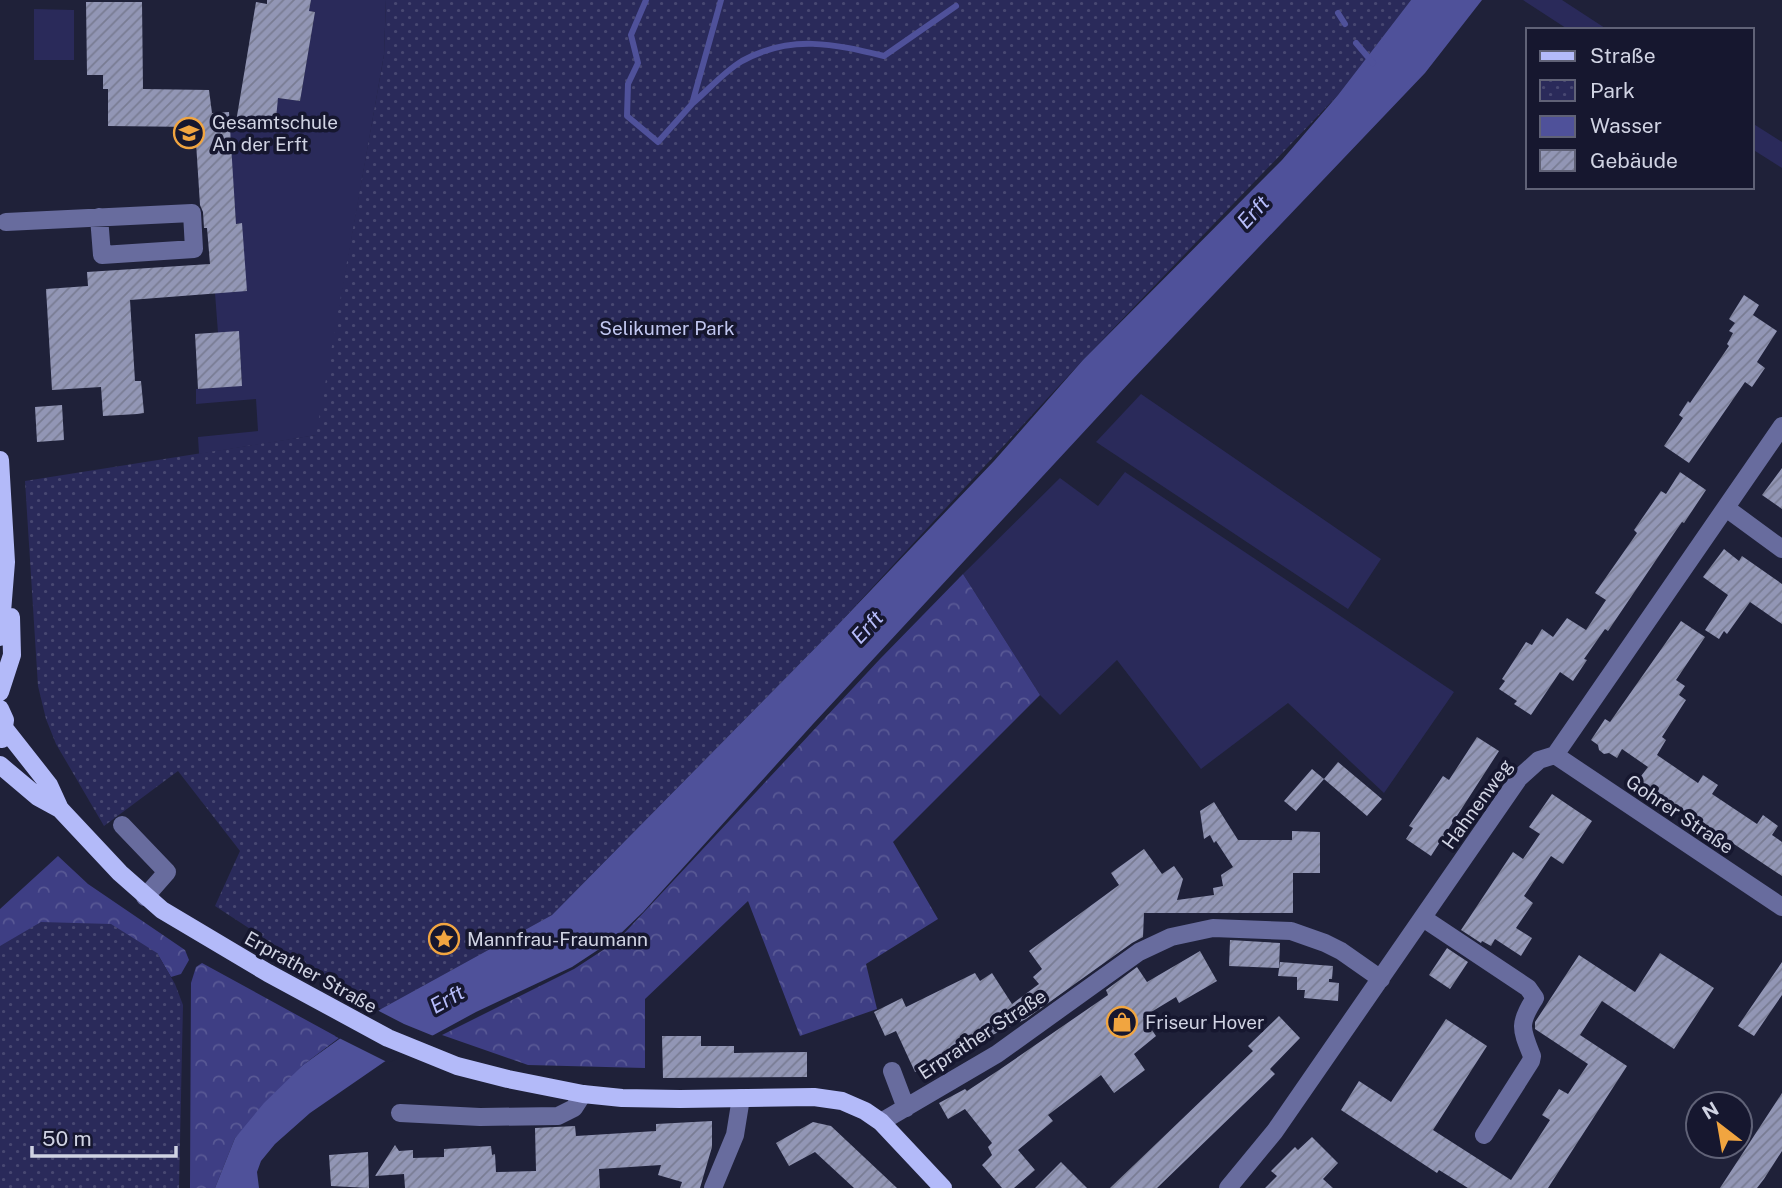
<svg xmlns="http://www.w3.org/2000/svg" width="1782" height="1188" font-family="'Public Sans',sans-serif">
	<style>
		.green { fill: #2a2a5a }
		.forest { fill: url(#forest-crowns) }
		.park { fill: url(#park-dots) }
		.water { fill: #4f519a }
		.pier { fill: #1f2139 }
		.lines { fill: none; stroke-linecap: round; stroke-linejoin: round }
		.stream { stroke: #4f519a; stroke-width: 6 }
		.building { fill: url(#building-hatch) }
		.minor { stroke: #686c9e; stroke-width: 18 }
		.major { stroke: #b3baf9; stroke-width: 18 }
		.labels { text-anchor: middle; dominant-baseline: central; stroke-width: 7; stroke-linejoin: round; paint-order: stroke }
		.poi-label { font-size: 19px; fill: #d0d3e3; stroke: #16172f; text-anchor: start }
		.park-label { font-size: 19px; fill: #c2c7f0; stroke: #16172f }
		.street-label { font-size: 19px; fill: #d0d3e3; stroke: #16172f }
		.water-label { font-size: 21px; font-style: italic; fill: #b6bcfa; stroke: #16172f }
	</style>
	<defs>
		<pattern id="forest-crowns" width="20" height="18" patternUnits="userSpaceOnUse" patternTransform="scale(1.75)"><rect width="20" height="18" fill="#3e3e84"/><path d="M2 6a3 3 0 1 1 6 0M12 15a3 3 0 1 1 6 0" fill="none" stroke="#595995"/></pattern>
		<pattern id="park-dots" width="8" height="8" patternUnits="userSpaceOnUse" patternTransform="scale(1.75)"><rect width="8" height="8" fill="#2a2a5a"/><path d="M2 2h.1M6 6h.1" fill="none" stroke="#484872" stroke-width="1.8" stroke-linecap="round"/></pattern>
		<pattern id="building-hatch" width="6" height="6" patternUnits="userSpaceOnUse" patternTransform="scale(1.75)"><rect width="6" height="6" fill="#9296b5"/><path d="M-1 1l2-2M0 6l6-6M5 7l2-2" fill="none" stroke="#797c93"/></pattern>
	</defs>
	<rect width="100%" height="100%" fill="#1f2139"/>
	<!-- green -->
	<path class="green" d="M311,0h75l-2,55 -67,380 -118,19 -1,-17 60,-6 -2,-32 -60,5v-15l46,-4 -3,-53 -21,1 -3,-40 26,-70 -5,1 -7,-101 45,-4 4,-21 22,3 15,-89 -6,-1z
		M1523,0h39l46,30h-39z
		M34,9l40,1v50h-40z
		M1752,123l30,19v26l-30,-19z
		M1141,394l240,165 -33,50 -252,-167z
		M1125,472l329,220 -70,101 -96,-90 -87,66 -84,-109 -57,55 -20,-20 -77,-121 97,-96 38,28z"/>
	<!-- forest -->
	<path class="forest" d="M963,574l77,121 -147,147 45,77 -72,45 11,45 -77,27 -52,-135 -103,98v69l-117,-3 -86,-30 132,-66 43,-28 263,-282z
		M58,856l30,28 97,66 4,10 -8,14 -10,3 -14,-24 -157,-7v-37z
		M202,963l137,75 -36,27 -68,73 -20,50h-25l1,-205 5,-16z"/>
	<!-- park -->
	<path class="park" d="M386,0h1025l-73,95 -255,265 -251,271 -280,284 -171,94 -51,-28 -115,-75 25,-55 -62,-80 -74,55 -48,-82 -10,-25 -8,-33 -13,-205 291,-46 68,-380z
		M41,922l70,2 46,29 18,31 8,21 -4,183h-179v-242z"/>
	<!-- water -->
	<path class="water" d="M1411,0h71l-57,73 -294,308 -318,343 -170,188 -27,26 -44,29 -96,45 -92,50 -74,51 -35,31 -14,17 -4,11 2,16h-44l20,-50 29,-35 39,-38 78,-56 171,-94 280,-284 162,-170 89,-101 199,-200 56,-65z"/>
	<!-- pier -->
	<path class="pier" d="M375,1009l29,15 32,13 -47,26 -54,-27z"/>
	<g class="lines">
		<!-- stream -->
		<path class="stream" d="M646,0l-15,35 7,28 -10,21 -1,32 31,26 34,-38 29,-104
			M1338,13l7,11
			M1356,43l17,20
			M693,103c15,-13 32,-32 49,-42 49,-27 92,-17 142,-5l72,-50"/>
	</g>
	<!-- building -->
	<path class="building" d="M267,0h44l-2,11 6,1 -15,89 -22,-3 -2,21 -40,3 20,-120 11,2z
		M86,2h56l1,87 66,1 3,23 17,-1 7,112 6,-1 5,68 -117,9 5,81h6l3,32 -7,1 -34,2 -2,-29 -49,3 -6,-101 42,-3 -1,-14 123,-8 -3,-36h-3l-1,-16 -3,-7 -5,-78 -87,-1v-37h-5v-14h-16z
		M1744,295l15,10 -6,10 24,16 -20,31 8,6 -13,19 -7,-5 -56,81 -25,-17 19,-28 -4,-3 9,-14 2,2 39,-57 -2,-2 6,-11 -4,-2 6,-8 -6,-4z
		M239,331l3,55 -44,3 -3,-55z
		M62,405l2,35 -27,2 -2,-35z
		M1782,468v41l-20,-14z
		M1680,472l26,18 -22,33 -2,-1 -7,10 -67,99 -3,-2 -21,30 3,1 -14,21 -13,-9 -29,43 -17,-11 3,-3 -18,-12 6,-8 -3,-2 24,-37 6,3 10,-16 11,8 14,-19 19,12 20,-30 -11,-7 42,-60 -3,-3 27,-39 5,3z
		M1724,549l15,12 3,-5 40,28v40l-32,-22 -23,32 -3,-3 -5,8 -14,-9 23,-35 -25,-18z
		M1681,621l24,16 -29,43 9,6 -6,9 7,5 -24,37 4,3 -9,15 41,28 5,-8 15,10 -6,9 45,30 6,-9 15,11 -6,9 10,7v34l-144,-96 10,-13 -26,-18 -5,9 -8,-5 -5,1 -5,-4 -1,-5 -7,-5 14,-21 5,3z
		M1477,737l22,14 -68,105 -25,-17 7,-11 -4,-2 34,-50 6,4z
		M1338,762l44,37 -15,17 -43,-37z
		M1312,769l12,10 -28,32 -12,-10z
		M1552,794l40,27 -29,43 -12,-8 -27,40 9,7 -17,25 16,10 -11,18 -26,-17 -4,7 -9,-5 -1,2 -20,-13 52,-78 10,7 17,-25 -11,-7z
		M1214,802l24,38h54v-9l28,1v41h-27v40h-149l-1,24 -11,6 -106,76 -111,53 -19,-41 -11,5 -11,-24 28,-14 4,9 69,-34 5,8 12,-8 20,31 27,-20 -6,-7 9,-8 -13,-18 90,-66 -8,-12 33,-24 18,25 12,-8 9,13 -6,21 37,-5 -1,-7 10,-2 -2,-11 12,-8 -17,-26 -2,2 -4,-8 -6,4 -4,-28z
		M1230,940l50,3 -1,25 -50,-2z
		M1447,948l21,14 -18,27 -21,-14z
		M1200,951l17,30 -38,22 -3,-6 -33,20 13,19 -22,18 11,16 -31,23 -13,-18 -53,40 5,6 -35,29 17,20 -21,18h-12l-20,-23 10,-10 -4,-8 4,-4 -27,-34 -17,10 -9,-16 26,-14 2,2 32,-21 109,-75 -2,-5 31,-23 10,15z
		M1660,953l54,35 -40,61 -72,-48 -22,34 47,31 -79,122h-80l-29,-18 -2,3 -96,-63 18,-29 32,21 55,-83 41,27 -54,84 78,50 39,-60 -8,-5 17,-26 9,5 20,-30 -53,-35v-7l44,-67 56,37z
		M1280,962l53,4 -1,13h-3v3l10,1 -1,18 -34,-3 1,-8h-8v-13l-19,-1z
		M1782,962v33l-28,41 -16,-10z
		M1279,1016l21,22 -30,31 5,5 -118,114h-47l143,-137 -5,-5z
		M662,1036h39v10h33v7l73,-1v25l-144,1z
		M1782,1093v58l-18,28 -7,9h-37z
		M712,1121v26l-12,41h-20l2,-6 -24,-7 3,-10 -62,4 1,19h-195l-1,-14 -29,2 20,-31 4,6 14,-1v8l31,-1v-8l47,-3 1,9 3,-1 1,18 40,-1 -1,-43 40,-2 1,10 80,-5v-7z
		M813,1122l18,4 66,62h-43l-39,-36 -26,14 -13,-23z
		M1312,1137l26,26 -15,16 10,9h-68l12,-12 -6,-5 24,-24 3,3z
		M368,1152l1,36 -38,-2 -2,-31z
		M1061,1162l26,26h-52z"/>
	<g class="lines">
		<!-- minor -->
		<path class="minor" d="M6,222l186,-9 2,36 -92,6 -3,-38
			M1726,508l56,41
			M1555,755l227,152
			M122,825l45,47 -22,25
			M1423,918l105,70 7,10c-17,26 -14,31 -3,58l-1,5 -47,74
			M892,1071l14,37
			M400,1113l80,4 78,-1 16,-8 9,-14
			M881,1122l116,-68 142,-102 32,-15 42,-9 78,3 34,12 16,8 40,28
			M713,1188l22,-53 6,-37
			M1228,1188l47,-57 244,-353 20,-18 16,-5 227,-329"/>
		<!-- major -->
		<path class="major" d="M0,460l6,102 -6,75
			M0,692l12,-37 -1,-38
			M0,709l5,11 -3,19
			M5,729l44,56 11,24
			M0,765l38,32 22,12 60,64 42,37 106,63 120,65 69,28 51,13 75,15 39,4 58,1 134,-2 28,4 23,10 16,11 62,66"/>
	</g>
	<!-- icons -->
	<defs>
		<g id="school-ring" transform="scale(1.575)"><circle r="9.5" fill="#16172f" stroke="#f1a540" stroke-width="1.5"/><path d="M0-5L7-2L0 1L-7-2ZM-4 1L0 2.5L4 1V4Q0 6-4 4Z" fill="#f1a540"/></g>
		<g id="sight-ring" transform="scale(1.575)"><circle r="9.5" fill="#16172f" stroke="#f1a540" stroke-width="1.5"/><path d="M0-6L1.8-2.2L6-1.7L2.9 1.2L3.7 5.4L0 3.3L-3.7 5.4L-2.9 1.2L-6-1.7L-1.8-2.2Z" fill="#f1a540"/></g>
		<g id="shop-ring" transform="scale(1.575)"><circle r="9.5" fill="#16172f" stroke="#f1a540" stroke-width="1.5"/><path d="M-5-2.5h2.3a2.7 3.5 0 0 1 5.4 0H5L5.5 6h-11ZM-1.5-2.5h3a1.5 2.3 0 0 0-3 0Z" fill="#f1a540"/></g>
	</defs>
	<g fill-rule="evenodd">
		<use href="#school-ring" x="189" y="133"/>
		<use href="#sight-ring" x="444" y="939"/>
		<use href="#shop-ring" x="1122" y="1022"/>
	</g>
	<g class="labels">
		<!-- poi labels -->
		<g class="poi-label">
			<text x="212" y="122">Gesamtschule<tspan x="212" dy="22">An der Erft</tspan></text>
			<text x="467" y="939">Mannfrau-Fraumann</text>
			<text x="1145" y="1022">Friseur Hover</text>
		</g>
		<!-- park labels -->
		<g class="park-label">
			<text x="667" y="328">Selikumer Park</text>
		</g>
		<!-- street labels -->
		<g class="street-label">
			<text transform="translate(1477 804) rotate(-54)">Hahnenweg</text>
			<text transform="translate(1680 814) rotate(34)">Gohrer Straße</text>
			<text transform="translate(311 972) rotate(29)">Erprather Straße</text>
			<text transform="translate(982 1034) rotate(-33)">Erprather Straße</text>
		</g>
		<!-- water labels -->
		<g class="water-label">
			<text transform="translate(1253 212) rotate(-47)">Erft</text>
			<text transform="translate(867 627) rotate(-47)">Erft</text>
			<text transform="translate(447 999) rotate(-29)">Erft</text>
		</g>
	</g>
	<!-- legend -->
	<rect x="1526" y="28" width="228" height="161" fill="#16172f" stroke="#606277" stroke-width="2"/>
	<rect x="1540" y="51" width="35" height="10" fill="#b3baf9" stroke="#606277" stroke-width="2"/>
	<text x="1590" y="63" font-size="21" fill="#d0d3e3">Straße</text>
	<rect x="1540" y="80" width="35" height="21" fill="url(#park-dots)" stroke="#606277" stroke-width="2"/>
	<text x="1590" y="98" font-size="21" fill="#d0d3e3">Park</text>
	<rect x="1540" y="116" width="35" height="21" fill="#4f519a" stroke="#606277" stroke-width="2"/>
	<text x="1590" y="133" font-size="21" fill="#d0d3e3">Wasser</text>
	<rect x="1540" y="150" width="35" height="21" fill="url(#building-hatch)" stroke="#606277" stroke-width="2"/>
	<text x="1590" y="168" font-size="21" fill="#d0d3e3">Gebäude</text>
	<!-- north arrow -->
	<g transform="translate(1719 1125) rotate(329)"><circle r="33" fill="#16172f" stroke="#606277" stroke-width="2"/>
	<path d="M0-5L12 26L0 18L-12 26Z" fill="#f1a540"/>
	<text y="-10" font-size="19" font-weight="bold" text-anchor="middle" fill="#d0d3e3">N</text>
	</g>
	<!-- scale -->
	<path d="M32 1146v10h144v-10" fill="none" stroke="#d0d3e3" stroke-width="3.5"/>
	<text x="42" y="1146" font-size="21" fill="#d0d3e3" stroke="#16172f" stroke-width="5" paint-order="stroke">50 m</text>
</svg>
